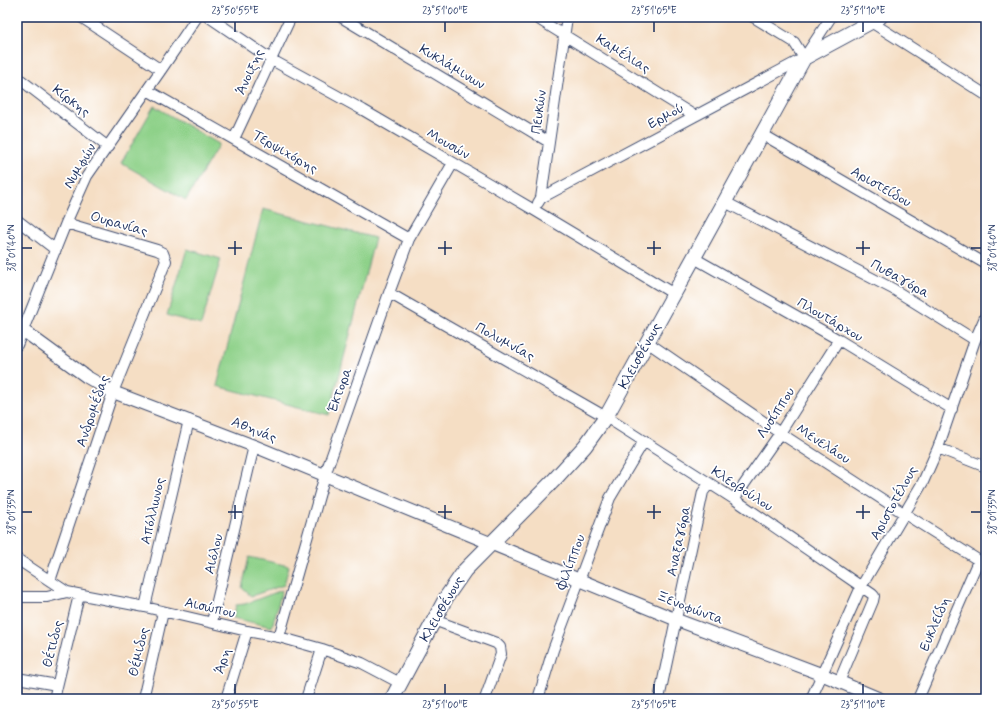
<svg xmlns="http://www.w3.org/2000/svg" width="1003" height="716" font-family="Mynerve,sans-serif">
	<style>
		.green { fill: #8ed189; stroke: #548074 }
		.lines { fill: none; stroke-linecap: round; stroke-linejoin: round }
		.minor-casing { stroke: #3c496d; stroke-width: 12 }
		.tertiary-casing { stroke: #3c496d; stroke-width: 14 }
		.secondary-casing { stroke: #3c496d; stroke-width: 16 }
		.minor { stroke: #fff; stroke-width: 10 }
		.tertiary { stroke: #fff; stroke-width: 12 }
		.secondary { stroke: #fff; stroke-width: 14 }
		.ticks { fill: none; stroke: #1b2f5e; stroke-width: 1.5 }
		.labels { text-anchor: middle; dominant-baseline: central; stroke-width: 3.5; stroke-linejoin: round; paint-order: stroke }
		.street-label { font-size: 14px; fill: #1b2f5e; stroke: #fff }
		.neatline { fill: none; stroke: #1b2f5e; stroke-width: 1.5 }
		.ticks-label { font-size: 10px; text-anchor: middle; fill: #1b2f5e }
	</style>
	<rect width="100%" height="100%" fill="#fff"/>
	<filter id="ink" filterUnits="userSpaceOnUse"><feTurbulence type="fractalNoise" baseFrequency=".025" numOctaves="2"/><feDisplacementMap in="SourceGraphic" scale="8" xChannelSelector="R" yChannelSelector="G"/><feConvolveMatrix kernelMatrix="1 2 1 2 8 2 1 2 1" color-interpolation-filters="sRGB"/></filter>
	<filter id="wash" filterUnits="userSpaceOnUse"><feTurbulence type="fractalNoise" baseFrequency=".012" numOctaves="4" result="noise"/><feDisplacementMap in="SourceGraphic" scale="16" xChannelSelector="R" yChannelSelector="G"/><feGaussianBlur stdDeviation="0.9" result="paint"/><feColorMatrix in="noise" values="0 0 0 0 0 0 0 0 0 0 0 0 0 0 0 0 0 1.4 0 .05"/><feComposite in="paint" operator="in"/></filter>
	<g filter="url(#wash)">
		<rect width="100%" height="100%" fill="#f5dec4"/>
		<!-- green -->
		<path class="green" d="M154,106l65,38 -33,56 -65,-37z
			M263,209l112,29 -46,177 -112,-29z
			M187,249l34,10 -20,66 -34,-10z
			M249,557l40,9 -5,19 -33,11 -9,-8z
			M282,590l-10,37 -39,-9 3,-13 9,-1z"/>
	</g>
	<g filter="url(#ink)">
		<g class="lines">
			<!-- minor casing -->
			<g class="minor-casing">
				<path id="minor" d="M81,17l80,53
					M209,17l63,43 91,50 171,100 140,84
					M341,17l208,125
					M535,17l160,99
					M753,17l41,25 10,16
					M871,22l115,73
					M17,77l91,70
					M147,90l262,149
					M762,134l224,130
					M234,139l57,-122
					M541,198l263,-140 27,-41
					M725,202l168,87 82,51
					M538,203l3,-5 26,-181
					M17,220l39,30
					M694,258l145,82 113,69
					M389,293l217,124 128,82 138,95 2,2 -1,5 -34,81
					M647,342l133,91 125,81 81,51
					M17,345l49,-122 21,-47 74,-106 36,-53
					M938,448l48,19
					M734,499l46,-66 59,-93
					M17,559l50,33 78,15 102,24 32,6 43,12 40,14 38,20
					M50,581l63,-189 53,-131 -3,-8 -6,-3 -91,-27
					M17,597h30l20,-5
					M145,607l44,-187
					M434,620l62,23 4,4 1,7 -16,45
					M212,622l42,-176
					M279,637l46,-162 64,-182 20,-54 44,-76
					M17,678l40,7
					M54,699l25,-104
					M143,699l20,-87
					M226,699l21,-68
					M306,699l16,-50
					M538,699l15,-49 57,-152 34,-57
					M659,699l44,-207 6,-8
					M811,699l50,-112 62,-105 15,-34 37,-108 11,-25
					M918,699l60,-138"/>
			</g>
			<!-- tertiary casing -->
			<g class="tertiary-casing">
				<path id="tertiary" d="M17,326l70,51 26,15 141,54 423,174 144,54 59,25"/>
			</g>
			<!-- secondary casing -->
			<g class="secondary-casing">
				<path id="secondary" d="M392,699l55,-103 18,-26 89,-90 31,-34 21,-29 198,-359 76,-41"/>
			</g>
			<!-- minor -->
			<use href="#minor" class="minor"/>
			<!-- tertiary -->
			<use href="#tertiary" class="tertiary"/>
			<!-- secondary -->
			<use href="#secondary" class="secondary"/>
		</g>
	</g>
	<!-- ticks -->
	<path class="ticks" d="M235,22v10M445,22v10M654,22v10M863,22v10M235,241v14M445,241v14M654,241v14M863,241v14M22,248h10M228,248h14M438,248h14M647,248h14M856,248h14M971,248h10M235,505v14M445,505v14M654,505v14M863,505v14M22,512h10M228,512h14M438,512h14M647,512h14M856,512h14M971,512h10M235,684v10M445,684v10M654,684v10M863,684v10"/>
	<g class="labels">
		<!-- street labels -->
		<g class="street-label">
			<text transform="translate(623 54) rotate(32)">Καμέλιας</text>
			<text transform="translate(452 67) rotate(31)">Κυκλάμινων</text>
			<text transform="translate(250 72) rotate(-65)">Άνοιξης</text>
			<text transform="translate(71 101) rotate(37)">Κίρκης</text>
			<text transform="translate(539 112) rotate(-82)">Πευκών</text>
			<text transform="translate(666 116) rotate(-28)">Ερμού</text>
			<text transform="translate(448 144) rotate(30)">Μουσών</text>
			<text transform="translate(285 152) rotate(30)">Τερψιχόρης</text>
			<text transform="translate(80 166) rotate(-59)">Νυμφών</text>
			<text transform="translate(881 187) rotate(30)">Αριστείδου</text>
			<text transform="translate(119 224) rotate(16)">Ουρανίας</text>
			<text transform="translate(900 279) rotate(29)">Πυθαγόρα</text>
			<text transform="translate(830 320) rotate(30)">Πλουτάρχου</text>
			<text transform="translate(505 342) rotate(29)">Πολυμνίας</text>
			<text transform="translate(640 356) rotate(-61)">Κλεισθένους</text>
			<text transform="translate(340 390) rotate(-70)">Έκτορα</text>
			<text transform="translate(93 411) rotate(-71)">Ανδρομέδας</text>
			<text transform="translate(776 413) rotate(-57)">Λυσίππου</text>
			<text transform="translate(254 430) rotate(22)">Αθηνάς</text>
			<text transform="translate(823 444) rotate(33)">Μενελάου</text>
			<text transform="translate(742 489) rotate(33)">Κλεοβούλου</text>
			<text transform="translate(894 503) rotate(-61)">Αριστοτέλους</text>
			<text transform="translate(153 511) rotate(-77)">Απόλλωνος</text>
			<text transform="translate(679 541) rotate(-78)">Αναξαγόρα</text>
			<text transform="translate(214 554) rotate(-76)">Αιόλου</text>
			<text transform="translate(571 562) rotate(-69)">Φιλίππου</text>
			<text transform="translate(210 608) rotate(13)">Αισώπου</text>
			<text transform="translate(690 608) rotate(21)">Ξενοφώντα</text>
			<text transform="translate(442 609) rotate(-60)">Κλεισθένους</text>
			<text transform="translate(935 624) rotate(-67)">Ευκλείδη</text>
			<text transform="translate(53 644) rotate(-76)">Θέτιδος</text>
			<text transform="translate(139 652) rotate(-77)">Θέμιδος</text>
			<text transform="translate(223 661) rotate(-72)">Άρη</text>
		</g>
	</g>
	<!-- margin -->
	<rect width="1003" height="716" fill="none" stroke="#fff" stroke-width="44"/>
	<rect x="22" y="22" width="959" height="672" class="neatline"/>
	<g class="ticks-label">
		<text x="235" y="14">23°50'55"E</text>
		<text x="445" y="14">23°51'00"E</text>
		<text x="654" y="14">23°51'05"E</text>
		<text x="863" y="14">23°51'10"E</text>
		<text transform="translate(11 248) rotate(-90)" y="4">38°01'40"N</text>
		<text transform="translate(992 248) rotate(-90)" y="4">38°01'40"N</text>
		<text transform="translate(11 512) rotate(-90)" y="4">38°01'35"N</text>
		<text transform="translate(992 512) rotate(-90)" y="4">38°01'35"N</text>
		<text x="235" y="708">23°50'55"E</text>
		<text x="445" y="708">23°51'00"E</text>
		<text x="654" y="708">23°51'05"E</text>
		<text x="863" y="708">23°51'10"E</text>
	</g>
</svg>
